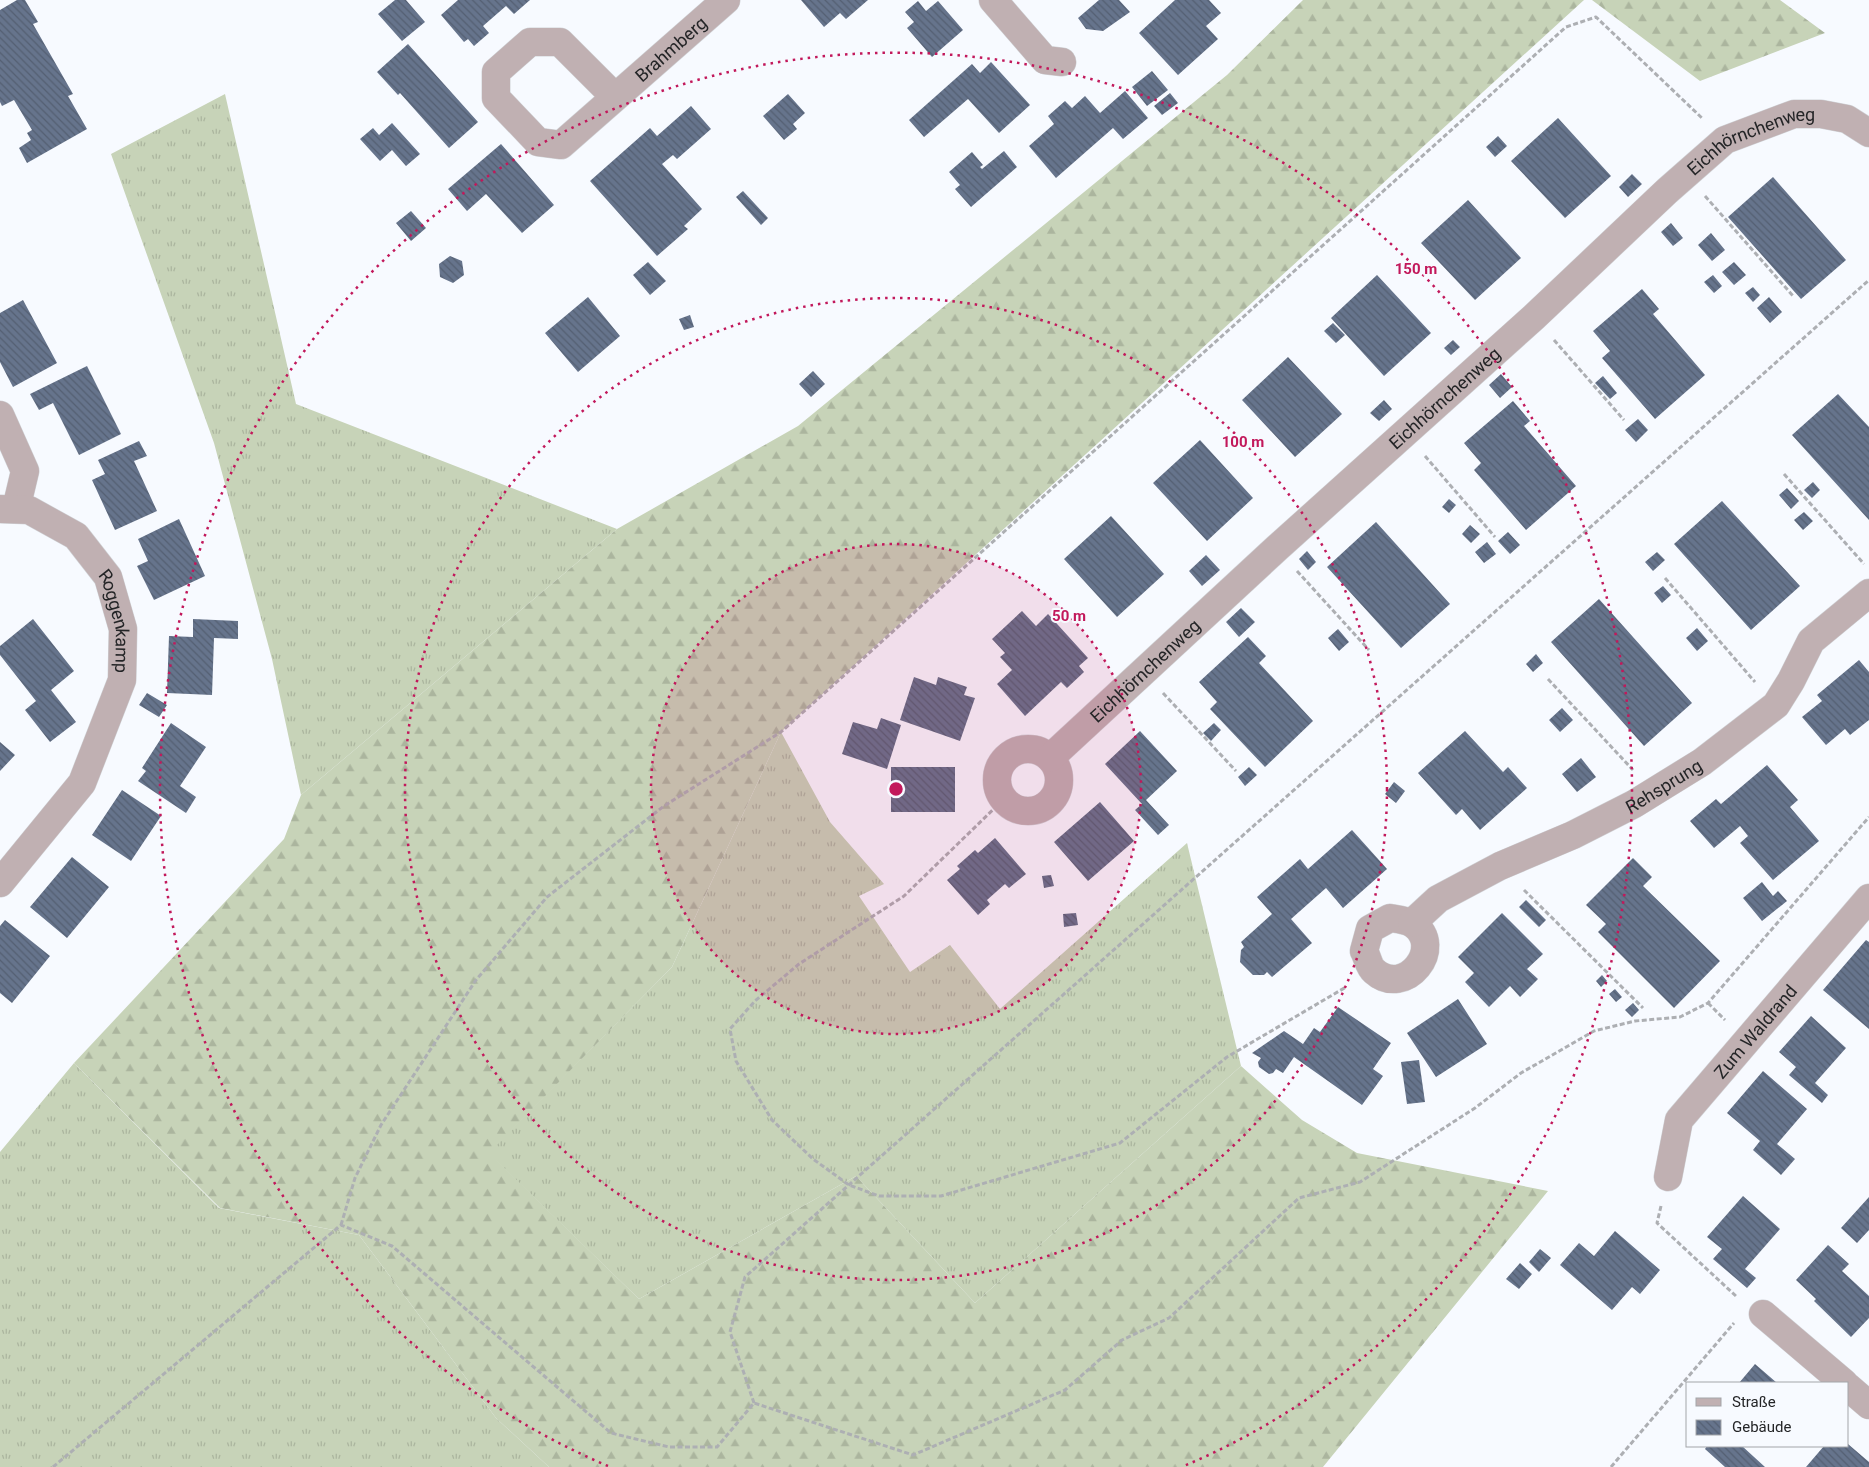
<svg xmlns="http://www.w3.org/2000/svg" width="1869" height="1467" font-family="Roboto,sans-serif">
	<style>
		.grass { fill: url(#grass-tufts) }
		.forest { fill: url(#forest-firs) }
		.building { fill: url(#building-back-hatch) }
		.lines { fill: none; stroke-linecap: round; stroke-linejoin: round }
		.minor-casing { stroke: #d1d4d8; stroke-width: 29 }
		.path { stroke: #adafb3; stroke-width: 3; stroke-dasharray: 5 2.5; stroke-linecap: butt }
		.minor { stroke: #c0b0b2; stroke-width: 28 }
		.ring { fill: none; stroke: #c2185b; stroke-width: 2.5; stroke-dasharray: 2.5 5 }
		.labels { text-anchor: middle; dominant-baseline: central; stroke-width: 4; stroke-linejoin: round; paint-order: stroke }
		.street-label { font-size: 18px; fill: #242527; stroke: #f7faff }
		.centre { fill: #c2185b; stroke: #f7faff; stroke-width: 2.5 }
		.ring-label { font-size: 15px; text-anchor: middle; font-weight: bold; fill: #c2185b; stroke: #f7faff; stroke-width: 4; stroke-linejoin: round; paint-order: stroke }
	</style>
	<defs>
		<pattern id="grass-tufts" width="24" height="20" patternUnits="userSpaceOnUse" patternTransform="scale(1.25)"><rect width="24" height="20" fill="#c7d3b8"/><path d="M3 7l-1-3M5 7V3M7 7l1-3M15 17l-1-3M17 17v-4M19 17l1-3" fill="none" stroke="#abb59e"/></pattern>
		<pattern id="forest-firs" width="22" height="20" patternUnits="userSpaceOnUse" patternTransform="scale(1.25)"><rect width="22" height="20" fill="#c7d3b8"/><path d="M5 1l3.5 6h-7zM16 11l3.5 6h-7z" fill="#abb59e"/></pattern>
		<pattern id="building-back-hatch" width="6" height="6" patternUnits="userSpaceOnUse" patternTransform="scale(1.25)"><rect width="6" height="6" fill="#66748c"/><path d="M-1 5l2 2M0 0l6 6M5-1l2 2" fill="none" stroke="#545f72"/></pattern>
	</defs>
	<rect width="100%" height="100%" fill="#f7faff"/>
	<!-- grass -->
	<path class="grass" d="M225,94l71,310 321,125 -316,266 -29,-136 -58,-216 -103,-289z
		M781,732l49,90 54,62 -25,12 51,76 40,-27 50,64 187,-166 54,223 -266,237 -119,-127 -217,123 -151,-146 184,-186z
		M74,1063l145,145 140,27 137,183 53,49h-549v-315z"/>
	<!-- forest -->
	<path class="forest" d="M1303,0h281l-803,732 -109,235 -183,186 150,146 217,-123 119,127 266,-237 61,54 55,33 191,38 -225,276h-774l-53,-49 -137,-183 -139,-27 -146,-145 210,-224 17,-44 316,-266 181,-103 429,-351z
		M1592,0h188l45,33 -125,48z"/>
	<!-- building -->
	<path class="building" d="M17,0h8l13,22 -5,2 40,70 -5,2 19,33 -60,34 -8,-15 12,-8 -4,-7 5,-3 -18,-30 -12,6 -2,-4v-92z
		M395,0h11l19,22 -23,19 -24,-27z
		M458,0h72l-16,14 -8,-8 -23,20 6,7 -15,13 -6,-7 -4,3 -23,-27z
		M801,0h67l-22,19 -6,-6 -16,14z
		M1099,0h20l11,12 -27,19 -17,-2 -8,-11z
		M1175,0h34l12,13 -15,13 12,13 -40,36 -39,-42z
		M918,1l8,10 12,-10 25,29 -31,27 -25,-29 7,-6 -9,-10z
		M408,44l70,78 -29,26 -49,-55 -2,2 -21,-23z
		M991,62l39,43 -31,28 -31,-34 -44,38 -15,-17 63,-56 8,9z
		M1152,71l16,19 -21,16 -15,-19z
		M1125,91l23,27 -25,21 -10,-11 -57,50 -27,-32 25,-22 -6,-8 17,-15 7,7 13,-12 15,17z
		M1170,93l8,10 -16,12 -8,-9z
		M788,94l17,19 -12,11 4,5 -13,11 -21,-24z
		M691,106l20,23 -34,30 -4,-4 -11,9 40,45 -18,17 4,3 -31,27 -67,-75 60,-53 7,8z
		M1558,118l53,58 -46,42 -54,-57z
		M392,123l28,31 -14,12 -14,-16 -12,11 -20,-22 13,-11 6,7z
		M1498,136l9,10 -12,11 -9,-10z
		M501,144l53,61 -32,28 -36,-39 -19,17 -19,-22z
		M1004,151l13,16 -46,40 -16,-18 5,-4 -11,-13 23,-20 11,13 -3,2 2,2z
		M1632,174l10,10 -14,13 -9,-10z
		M1773,177l73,83 -45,39 -73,-82z
		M743,191l25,27 -7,7 -25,-28z
		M1468,200l53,58 -46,42 -54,-57z
		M411,211l15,17 -15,13 -15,-18z
		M1671,223l12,15 -10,8 -12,-14z
		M1711,233l14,17 -13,11 -14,-16z
		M450,256l12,5 2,14 -11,8 -13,-6 -1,-13z
		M648,262l18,19 -16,14 -17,-20z
		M1734,262l12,13 -12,10 -12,-13z
		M1377,275l54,58 -47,43 -53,-58z
		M1713,275l9,11 -8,7 -10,-11z
		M1753,287l7,8 -7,7 -8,-9z
		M1642,289l17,20 -6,5 52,61 -50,44 -53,-61 8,-7 -17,-20z
		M588,297l32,39 -42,36 -33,-39z
		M1769,297l13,15 -12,11 -13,-15z
		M23,300l34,63 -44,24 -13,-25v-49z
		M690,315l4,12 -10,3 -5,-11z
		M1333,323l12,12 -9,8 -12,-12z
		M1453,340l7,7 -9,8 -7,-7z
		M1288,357l54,57 -47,43 -53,-57z
		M87,366l34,68 -42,21 -26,-52 -14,7 -9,-16z
		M813,371l12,13 -14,13 -12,-13z
		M1501,374l11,13 -12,11 -11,-13z
		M1603,376l14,17 -7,6 -15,-16z
		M1838,394l31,33v93l-77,-85z
		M1384,400l8,9 -13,12 -9,-8z
		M1513,401l17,20 -6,5 52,60 -50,44 -52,-60 7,-7 -17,-20z
		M1638,419l10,11 -12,12 -11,-12z
		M1200,440l53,58 -46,43 -54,-58z
		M139,441l8,15 -13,5 23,50 -42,19 -23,-50 13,-6 -7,-14z
		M1813,482l7,8 -8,8 -8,-8z
		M1787,488l12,13 -8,8 -12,-14z
		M1449,499l7,6 -7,8 -7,-6z
		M1722,501l78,85 -49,44 -77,-86z
		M1804,512l9,9 -10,9 -9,-10z
		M1111,516l53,58 -47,43 -53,-58z
		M179,519l26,57 -51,24 -17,-34 11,-5 -10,-22z
		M1376,522l74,82 -49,44 -74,-81z
		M1470,525l10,9 -9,9 -9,-9z
		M1508,532l12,13 -10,9 -12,-13z
		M1487,542l9,12 -12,9 -9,-11z
		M1307,551l9,11 -8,8 -9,-11z
		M1657,552l8,8 -12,11 -8,-9z
		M1206,555l14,15 -18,16 -13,-15z
		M1663,586l8,9 -9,8 -8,-10z
		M1599,599l93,104 -48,43 -93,-104z
		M1241,608l14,14 -16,15 -13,-15z
		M1022,611l14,15 12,-12 40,44 -9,8 5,6 -17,16 -6,-6 -36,34 -28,-32 15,-14 -12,-13 5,-4 -13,-14z
		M33,619l41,52 -23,19 25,32 -26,20 -25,-32 11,-9 -36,-46v-9z
		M193,619l45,2v18l-24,-1 -2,57 -45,-2 2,-57 24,1z
		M1697,628l11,13 -11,10 -11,-13z
		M1338,629l11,13 -10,9 -11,-13z
		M1248,637l18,19 -7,7 54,58 -48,46 -55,-58 7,-7 -18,-20z
		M1536,654l7,9 -10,9 -7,-8z
		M1859,660l10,12v48l-19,15 -5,-6 -19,16 -24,-28 20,-16 -5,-6z
		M914,677l22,8 2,-8 29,10 -3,8 11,3 -15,43 -60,-21z
		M147,693l20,12 -8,12 -20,-12z
		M1562,708l11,12 -13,12 -11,-12z
		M881,718l20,7 -14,44 -45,-15 11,-32 24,7z
		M171,723l35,24 -26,39 16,11 -10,16 -48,-32 8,-10 -4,-3z
		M1214,723l7,7 -10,11 -8,-8z
		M1140,731l37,40 -31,29 23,25 -11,10 -23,-25 7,-6 -37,-40z
		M1465,731l38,41 5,-5 19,21 -47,42 -18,-21 -6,6 -38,-42z
		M0,742l15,13 -15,16z
		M1581,758l15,19 -19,15 -15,-18z
		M1767,765l31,35 -8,7 29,34 -46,39 -33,-37 8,-7 -8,-10 -26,22 -24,-27 26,-22 5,5z
		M891,767h64v45h-64z
		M1249,767l8,8 -12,11 -7,-9z
		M1394,782l11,9 -9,12 -11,-9z
		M122,790l39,26 -30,45 -39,-26z
		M1100,802l34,39 -46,40 -34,-39z
		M1352,830l35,39 -44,39 -17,-20 -35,31 21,24 -40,34 -5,-5 -3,3h-11l-13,-13 1,-12 3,-3 -3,-5 31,-28 -15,-17 43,-38 8,10z
		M995,838l31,36 -17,14 -4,-4 -18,16 3,4 -12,11 -31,-35 13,-11 -3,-3 18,-16 3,3z
		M72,857l37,30 -42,51 -37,-31z
		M1633,858l19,19 -9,9 77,75 -46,47 -76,-76 8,-8 -20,-19z
		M1051,875l3,11 -10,2 -2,-12z
		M1762,882l11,14 5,-5 9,10 -25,20 -19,-23z
		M1526,900l20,20 -7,7 -20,-20z
		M1076,913l2,12 -14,2 -1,-13z
		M1502,913l41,41 -16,15 11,10 -18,18 -10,-11 -21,21 -24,-25 9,-9 -16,-16z
		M5,920l45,36 -38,47 -12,-10v-67z
		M1866,940l3,2v87l-46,-39z
		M1602,975l5,6 -6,6 -5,-6z
		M1615,989l7,8 -6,5 -7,-8z
		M1458,999l29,45 -51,33 -29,-44z
		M1633,1003l6,7 -7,7 -7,-7z
		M1338,1007l53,36 -18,26 10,7 -21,29 -68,-48 -11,16 -7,-4 -3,4 -4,1 -10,-7 -1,-5 3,-4 -9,-5 32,-22 19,13 11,-16 6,4z
		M1811,1016l35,32 -31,35 13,12 -6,8 -33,-28 7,-8 -17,-15z
		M1419,1060l6,42 -18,2 -6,-42z
		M1763,1071l44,38 -30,35 18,15 -14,16 -28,-25 7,-9 -33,-28z
		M1743,1196l37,33 -35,40 11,9 -9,10 -34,-29 9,-10 -15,-12z
		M1869,1197v33l-12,13 -16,-15z
		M1615,1231l45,39 -20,24 -8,-7 -20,23 -52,-45 19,-22 15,13z
		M1828,1245l21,19 -7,7 27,25v22l-18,19 -37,-36 2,-2 -20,-19z
		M1540,1249l11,9 -12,14 -10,-10z
		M1520,1263l12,11 -13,15 -13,-10z
		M1755,1364l22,19h-38z
		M1848,1444l21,18v5h-63l18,-21h24z
		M1707,1446h35l23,21h-40l-20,-18z"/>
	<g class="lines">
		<!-- minor casing -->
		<g class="minor-casing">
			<g id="minor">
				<path d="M993,0l52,60 17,2"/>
				<path id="s1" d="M615,97l-55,-55h-30l-34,30v26l42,44 23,3 165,-145"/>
				<path d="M0,415l25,56 -9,38"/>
				<path id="s2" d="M0,509l29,1 47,26 32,41 15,52 -1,51 -40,103 -82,100"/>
				<circle cx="1028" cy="780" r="31"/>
				<path id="s3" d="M1050,758l227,-210 257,-231 133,-126 58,-51 69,-26h27l26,5 22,14"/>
				<path d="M1390,918c6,1 17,2 23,6 33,23 -8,75 -39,47 -5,-4 -7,-15 -10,-20l6,-22z"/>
				<path id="s4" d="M1412,923l26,-24 62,-33 73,-31 61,-31 68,-42 74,-57 15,-24 20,-40 58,-48"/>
				<path id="s5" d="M1668,1177l11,-57 190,-222"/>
				<path d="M1763,1314l81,69"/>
				<path d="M1848,1387l21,18"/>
			</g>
		</g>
		<!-- path -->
		<path class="path" d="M1705,196l89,101
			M1554,340l70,80
			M1425,456l70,81
			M1784,474l80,90
			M1297,571l72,79
			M1665,578l90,104
			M1548,679l85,91
			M1163,693l73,78
			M1003,800l-99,96 -105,68 -44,37 -25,28 6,32 36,59 41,39 36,26 30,11h62l179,-53 107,-86 119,-70
			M1524,890l119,118
			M1708,1003l17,17
			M1661,1206l-4,17 80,74
			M341,1225l14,-47 26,-53 95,-145 71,-83 117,-91 117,-74 785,-705 30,-10 107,102
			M754,1403l-24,-71 15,-55 1124,-997
			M53,1467l288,-242 51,21 219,187 58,14h48l37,-44 159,52 152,-65 57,-50 47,-22 130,-120 61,-16 115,-74 46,-35 73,-42 41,-10 45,-4 28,-14 161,-186
			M1611,1467l123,-144"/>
		<!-- minor -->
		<use href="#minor" class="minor"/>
	</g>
	<!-- distance rings -->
	<circle cx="896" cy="789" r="245" fill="#c2185b" fill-opacity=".12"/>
	<g class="ring">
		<circle cx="896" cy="789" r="245"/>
		<circle cx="896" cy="789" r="491"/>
		<path d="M608 1466A736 736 0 1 1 1184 1466"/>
	</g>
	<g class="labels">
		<!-- street labels -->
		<g class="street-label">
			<text stroke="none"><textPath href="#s1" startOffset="409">Brahmberg</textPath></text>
			<text stroke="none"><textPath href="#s3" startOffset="939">Eichhörnchenweg</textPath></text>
			<text stroke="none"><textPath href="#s3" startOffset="534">Eichhörnchenweg</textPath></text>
			<text stroke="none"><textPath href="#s2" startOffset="180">Roggenkamp</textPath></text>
			<text stroke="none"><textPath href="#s3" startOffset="129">Eichhörnchenweg</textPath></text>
			<text stroke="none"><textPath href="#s4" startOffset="288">Rehsprung</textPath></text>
			<text stroke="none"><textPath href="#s5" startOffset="175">Zum Waldrand</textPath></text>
		</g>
	</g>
	<circle cx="896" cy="789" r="8" class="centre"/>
	<g class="ring-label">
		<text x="1416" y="274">150 m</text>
		<text x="1243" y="447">100 m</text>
		<text x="1069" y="621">50 m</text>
	</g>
	<!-- legend -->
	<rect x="1686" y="1382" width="162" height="65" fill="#f7faff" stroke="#a3a5a9"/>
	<rect x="1696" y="1398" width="25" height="8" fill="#c0b0b2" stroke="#a3a5a9"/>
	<text x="1732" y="1407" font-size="15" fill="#242527">Straße</text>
	<rect x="1696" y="1420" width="25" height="15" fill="url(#building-back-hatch)" stroke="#a3a5a9"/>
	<text x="1732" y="1432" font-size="15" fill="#242527">Gebäude</text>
</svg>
